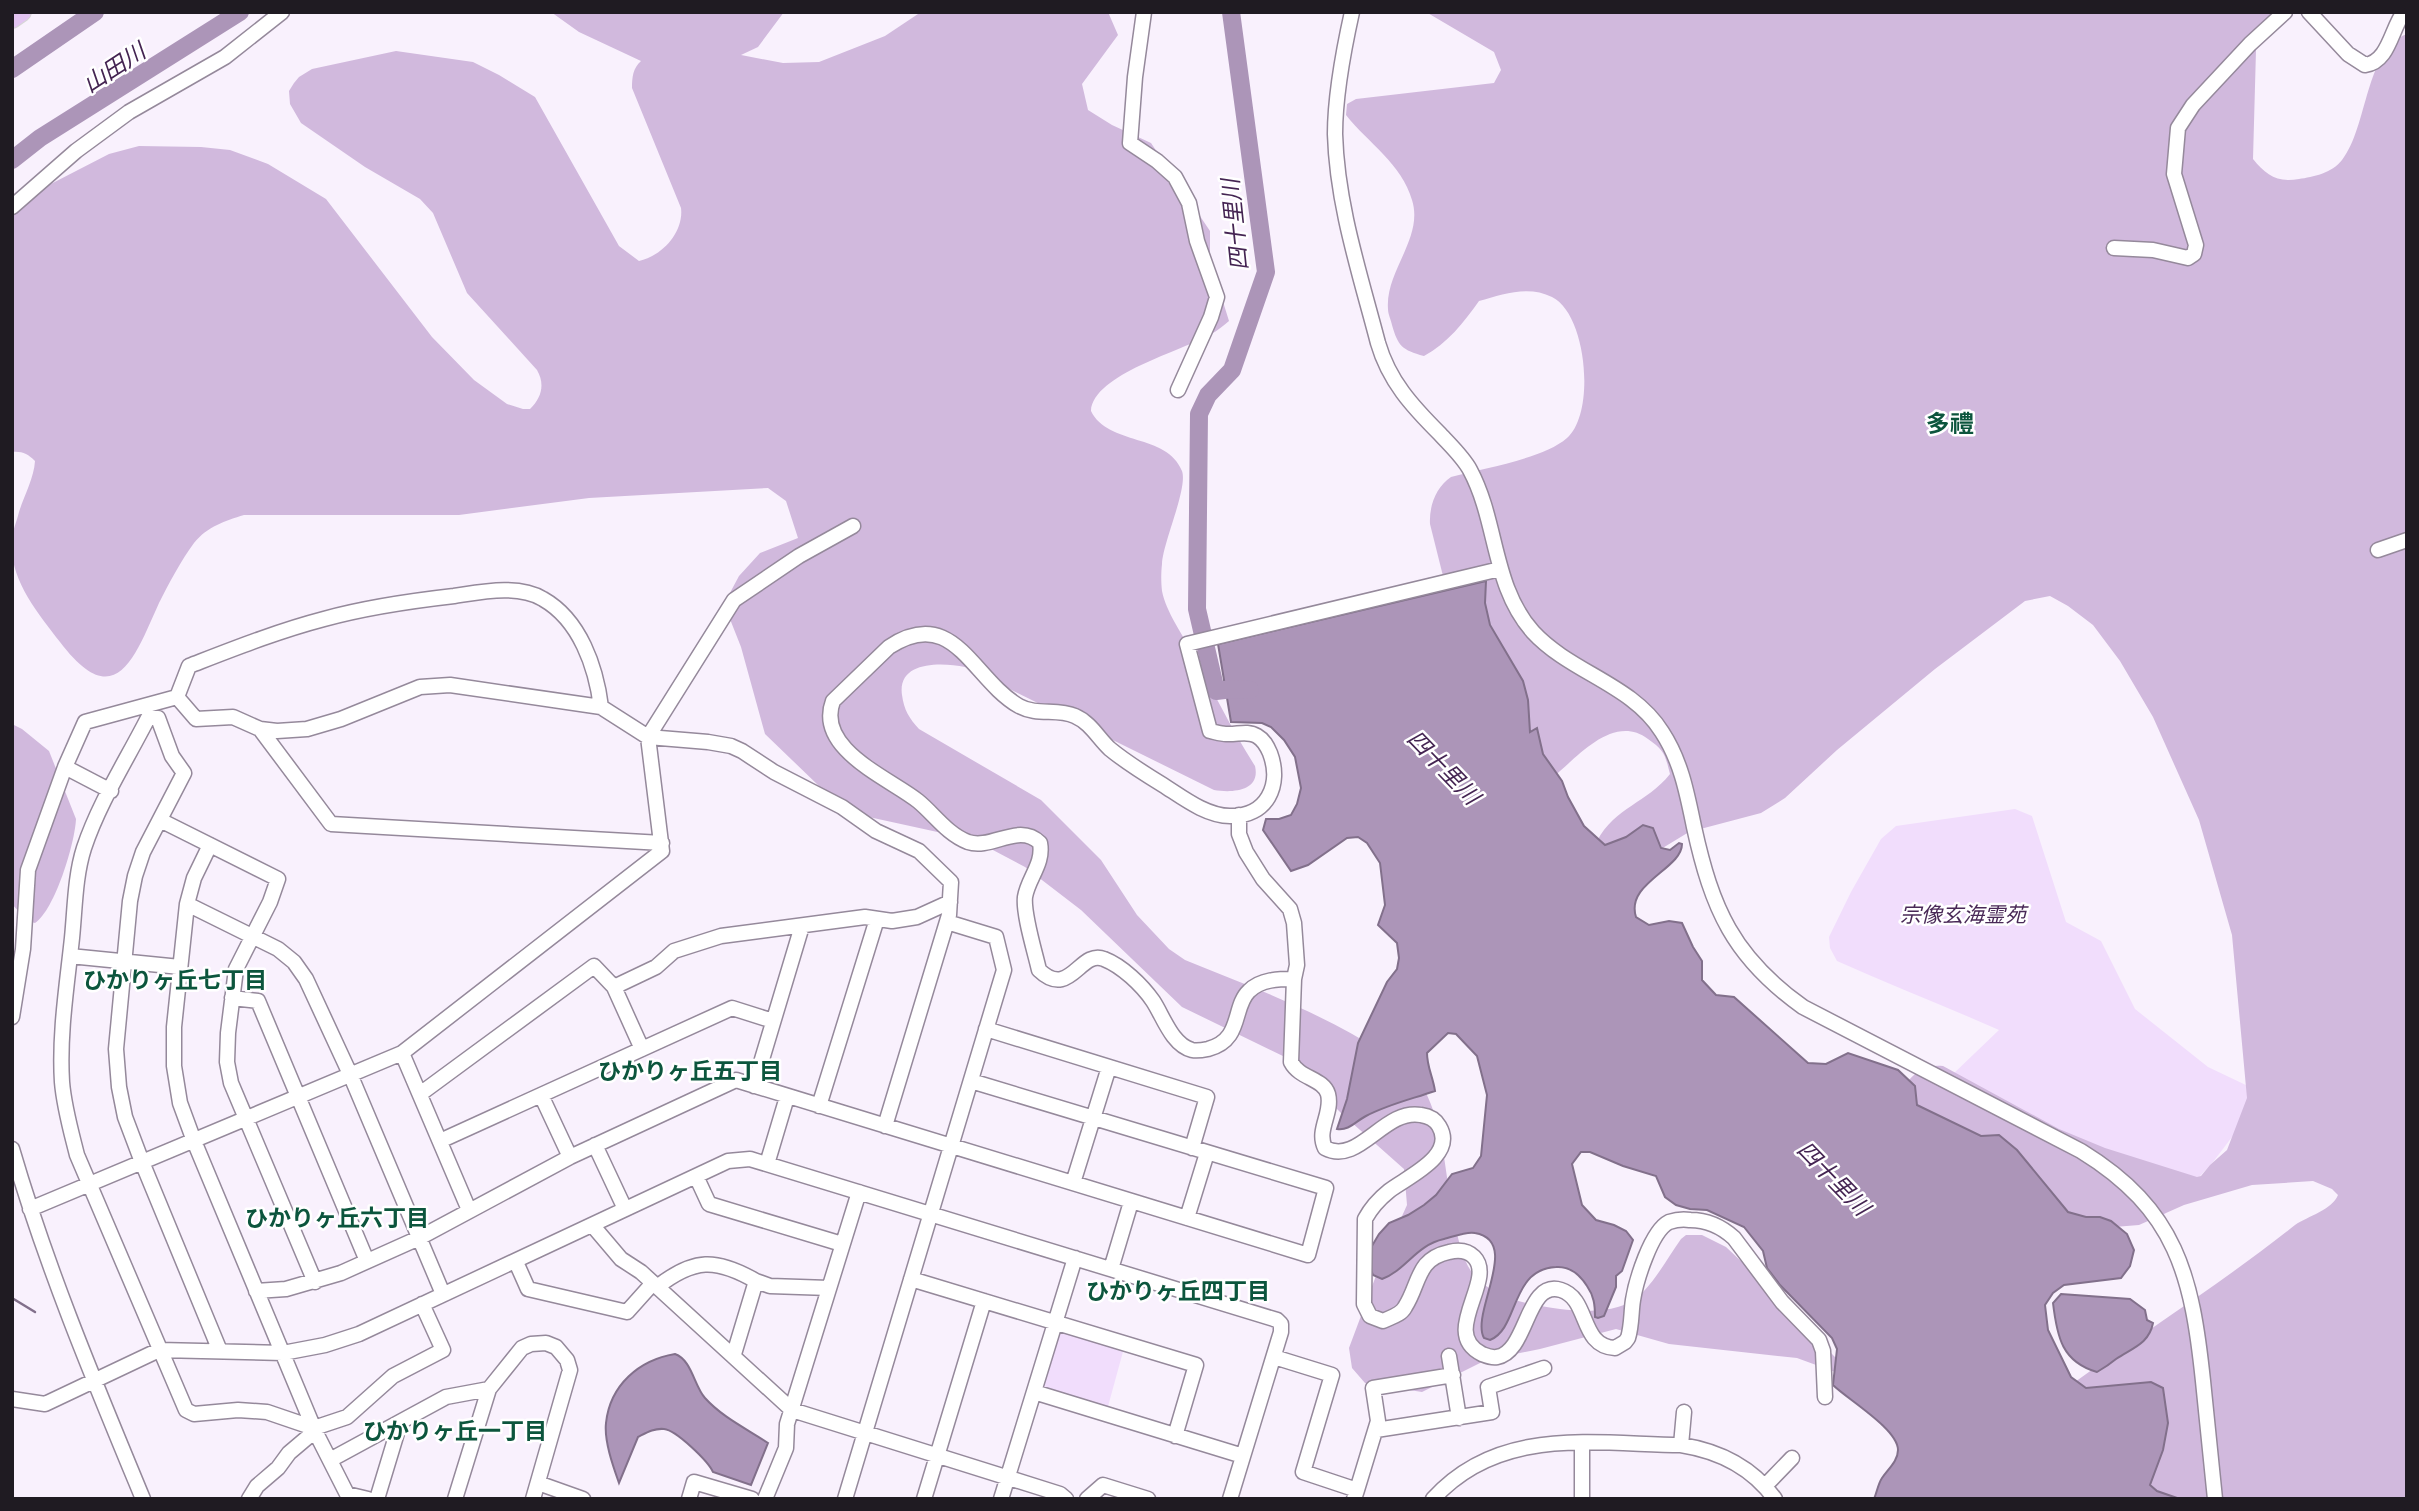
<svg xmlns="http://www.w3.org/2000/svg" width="2419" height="1511" font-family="Georgia,'Noto Sans JP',serif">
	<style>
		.green { fill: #f1ddfc }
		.forest { fill: #d1b9dd }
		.water { fill: #ac95b8; stroke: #82708b; stroke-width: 2 }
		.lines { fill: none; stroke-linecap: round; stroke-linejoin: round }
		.stream { stroke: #82708b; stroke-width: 2.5 }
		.river { stroke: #ac95b8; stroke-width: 18 }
		.minor-casing { stroke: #95899b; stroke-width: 17 }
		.major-casing { stroke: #d7d6d7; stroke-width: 20 }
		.minor { stroke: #fff; stroke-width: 14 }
		.major { stroke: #e2c4f1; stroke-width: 18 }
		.labels { text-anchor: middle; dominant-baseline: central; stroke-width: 5; stroke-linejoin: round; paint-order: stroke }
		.park-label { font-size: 21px; font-style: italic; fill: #492957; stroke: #fff }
		.water-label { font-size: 23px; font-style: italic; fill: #442452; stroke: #fff }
		.neighbourhood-label { font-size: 23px; font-weight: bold; fill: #0c553d; stroke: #fff }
		.quarter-label { font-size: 24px; font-weight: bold; fill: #0c553d; stroke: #fff }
	</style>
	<rect width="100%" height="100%" fill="#f9f1fd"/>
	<!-- green -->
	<path class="green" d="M2015,809l17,7 34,106 35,19 34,68 73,58 42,20 1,25 -38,50 -50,54 -212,-140 48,-46c-54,-24 -109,-45 -162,-69l-7,-13 -1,-11 22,-45 30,-53 15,-13z
		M1062,1329l62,19 -17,62 -66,-23 16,-56z"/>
	<!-- forest -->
	<path class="forest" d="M551,12h233l-26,35 -17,8 42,8 36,-1 66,-26 36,-24h187l10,23 -36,49 6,26 24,15 39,18 59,88v29l19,61c-6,5 -12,10 -18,13 -28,17 -118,40 -120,77 17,35 76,22 91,60 6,17 -19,71 -20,93 -1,8 -1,19 0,27 4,21 21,44 31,63 20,37 39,76 62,112 6,26 -24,27 -41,24l-249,-123c-24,-5 -68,-6 -63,28 2,15 7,23 17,34l122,71 60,60 36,55 32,34 16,11c67,27 137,53 197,92 9,7 23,13 31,21 13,14 22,40 26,57 9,37 13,117 34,144 21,25 57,31 87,35 26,3 65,5 84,-18 14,-15 25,-35 37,-52l5,-4h16l24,12 36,34 95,99 -60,-22 -128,-14 -53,-15 -76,20 -54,11 -64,32 -57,-9 -13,-15 -3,-20 31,-83 27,-60 -3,-36 -62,-55 -57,-57 -103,-50 -101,-97 -56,-43 -51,-27 -128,-28 -81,-78 -24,-87 -17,-43 15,-28 21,-23 38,-15 -12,-37 -18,-13 -179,10 -130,17h-215c-19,6 -36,11 -50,28 -12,16 -26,42 -35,60 -24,53 -43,113 -99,39 -23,-30 -52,-64 -48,-104 1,-9 5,-17 7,-26 5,-16 15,-34 16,-51 -7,-7 -13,-10 -23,-9v-248l97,-50 30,-8 62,1 29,3 38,14 58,35 106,138 42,43 33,24 16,5h7c12,-12 15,-25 7,-39l-70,-77 -34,-80 -13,-14 -55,-32 -64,-44 -11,-19 -1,-13 5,-8 5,-6 13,-8 84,-18 77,11 26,13 36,22 84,149 20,15c23,-5 45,-29 42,-53l-49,-120c0,-11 1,-20 9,-27l-62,-29z
		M1426,12h847l-8,13 -9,25 -3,109c13,16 24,24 46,20 14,-2 33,-6 43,-19 26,-33 23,-111 65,-126v1465h-283l-49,-117c73,-53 150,-101 220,-157 13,-9 37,-15 43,-30l-6,-6 -19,-8 -61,4 -68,20 -45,20 -37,3 -124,41 -72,-185c8,-12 21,-20 37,-18l116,63 46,19 92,29 4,-1 9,-11 17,-15 20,-52 -15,-163 -33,-115 -46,-103 -33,-56 -27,-36 -25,-19 -18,-10 -25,5 -90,68 -98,81 -52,48 -24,15 -72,19 -28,17 -32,14 -32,-22c18,-34 50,-38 73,-67 -5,-20 -6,-24 -22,-35 -32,-24 -65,12 -88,32 -15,14 -30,27 -45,40l-63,-199 -22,-88c-1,-18 6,-37 21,-47 33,-9 92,-18 116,-39 29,-25 20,-124 -15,-141 -23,-12 -49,-3 -73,4 -15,21 -32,43 -55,55 -22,-6 -26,-10 -32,-31 -1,-5 -4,-11 -4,-16 -3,-38 36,-71 24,-109 -10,-36 -44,-57 -66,-85l1,-11 9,-5 138,-16 7,-13 -7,-18z
		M12,724l10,5 27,22 27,68c-1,24 -21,91 -41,104l-8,-2 -15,-17z"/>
	<!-- water -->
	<path class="water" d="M1486,581l-1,22 5,22 33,56 5,19 2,32 7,-4 6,26 19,27 6,16 16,29 21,19 21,-8 17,-12 10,3 8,20 9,2 9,-7 3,1c0,25 -57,39 -46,73l13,8 20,-4 13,2 11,24 9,14v19l14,15 18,2 74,66 18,1 22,-11 50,17 17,16 2,19 64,31 18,-1 18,15 51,62 18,5h14l11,4 16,13 7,16 -4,16 -9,12 -57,7 -11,8 -8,12 3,25 23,47 15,11 65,-6 12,6 5,35 -5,27 -13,35 7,6 23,8h-306c3,-7 4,-15 8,-21 6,-9 16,-17 16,-28 0,-21 -51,-51 -65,-65l4,-36 -5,-11 -52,-53 -13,-17 -4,-17 -19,-24 -37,-17 -17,-1 -14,-4 -11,-8 -9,-21 -33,-10 -33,-14h-9l-9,12 10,41 14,15 18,5 12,6 7,9 -11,31 -6,5v11l-12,29 -6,2 -3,-1c0,-12 -1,-21 -8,-31 -7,-11 -17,-20 -31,-19 -46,2 -37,62 -66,73l-6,-2c-14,-25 38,-97 -9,-105 -9,-2 -22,4 -31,6 -28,6 -38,31 -62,40l-9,-4 -7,-19 13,-22 10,-11 19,-8 16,-10 12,-10 16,-21 21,-6 8,-12 6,-61 -10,-39 -21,-22 -8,-1 -21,20c0,14 6,24 8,38 -23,8 -46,13 -69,25 -10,5 -17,15 -29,13l10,-30 11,-56 29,-61 10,-13 2,-11 -2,-15 -19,-18 7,-20 -5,-42 -13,-20 -9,-6 -11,1 -39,27 -17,6 -28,-41 3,-11h13l12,-4 6,-11 4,-16 -6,-31 -11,-17 -13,-13 -9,-4 -31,-1 -13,-78z
		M2061,1294l69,5 15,11 2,10 6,3c-4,21 -21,25 -37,36 -6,5 -12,9 -19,13 -35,-10 -40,-35 -44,-69z
		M675,1354c17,6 19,32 30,44 17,19 42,31 63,45l-17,42 -38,-13c-5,-11 -37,-42 -49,-43 -10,-1 -18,4 -26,8l-19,46c-6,-17 -15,-42 -13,-60 4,-38 33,-63 69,-69z"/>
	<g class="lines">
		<!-- stream -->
		<path class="stream" d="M12,1298l23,14"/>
		<!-- river -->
		<path class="river" d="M1231,12l35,260 -34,98 -24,25 -9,19 -2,195 19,82 17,-2 17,1
			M12,69l83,-57
			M12,160l28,-22 200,-126"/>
		<!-- minor casing -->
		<g class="minor-casing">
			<path id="minor" d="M1144,12l-9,65 -5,66 27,18 18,16 14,26 8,38 20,56 -6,20 -33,73
				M1352,12c-8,36 -17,86 -17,122 2,71 25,140 43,209 11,38 34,63 62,91 10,11 23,23 30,36 28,52 22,116 63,162 38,41 99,52 129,100 19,29 25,61 32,95 18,82 39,130 109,180l278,144c96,59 111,125 122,230 4,39 8,79 12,118
				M2309,12l39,42 17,11c24,-3 26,-36 39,-53
				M12,207l64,-56 53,-39 96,-55 57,-45
				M2114,248l39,2 35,8 6,-4 2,-9 -22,-71 4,-46 15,-23 57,-61 35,-32
				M2378,550l29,-10
				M177,697l19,22 37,-2 27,12 17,2 30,-2 34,-10 79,-32 30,-2 151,22 47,30 60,5 23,4 11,5 32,21 68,35 34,24 43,20 32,31 -2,33 -64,211
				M177,697l12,-31c44,-17 89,-35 135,-47 43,-12 86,-18 130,-23 27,-4 64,-12 89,3 37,21 53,68 58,108
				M260,729l71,95 331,19
				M65,767l46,24
				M1239,815v19l7,18 17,27 27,30 4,14 3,42 -3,14 -3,83c9,17 32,16 37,32 5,19 -12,36 -3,54 34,18 59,-40 96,-33 7,1 14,4 18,11 18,30 -32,51 -50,65 -10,8 -18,17 -24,28l-1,85 6,12 13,5c8,-4 18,-6 22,-14 15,-23 11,-48 44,-55 8,-2 18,-2 25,5 23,23 -35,76 8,97 5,2 9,4 15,3 31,-5 29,-78 64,-67 29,9 18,56 54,58l10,-6 3,-4c4,-13 3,-26 5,-38 3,-19 18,-69 36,-78 6,-2 15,-3 21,-2 17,0 32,7 44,18l48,64 37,38 4,11 2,46
				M160,820l118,59 -8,23 -34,67 -8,64 -1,29 4,21 84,199
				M210,845l-16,33 -7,26 -13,123v39l6,37 14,38 121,290 32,63 21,5
				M187,904l91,45 16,13 12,17 44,95 93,220
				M70,956l110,11
				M1294,979c-15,0 -33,0 -45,12 -17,16 -6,49 -41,58 -5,1 -11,2 -16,1 -20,-5 -29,-34 -39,-49 -11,-16 -31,-35 -49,-42 -24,-10 -34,41 -65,11 -4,-18 -16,-56 -14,-73 3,-19 19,-33 15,-54 -21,-21 -48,7 -72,-1 -21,-8 -34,-28 -50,-41 -29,-23 -103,-52 -85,-100l56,-54c65,-43 83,32 130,59 18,10 38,2 56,10 16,7 23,22 35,33 17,14 35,25 53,36 19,12 43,31 67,31 37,1 52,-31 40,-63 -3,-7 -6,-13 -13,-17 -10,-6 -20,-1 -31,-2 -5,0 -11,-2 -16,-3l-23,-87 313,-75
				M614,987l42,-20 18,-16 47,-15 144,-19 27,4 25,-4 33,-15
				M232,998l26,3 109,260
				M12,1017l11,-68 5,-79 37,-103 20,-45 92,-25
				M986,1029l221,68 -15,51
				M402,1053l67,157
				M754,1086l48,-160
				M420,1094l174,-128 20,21 28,62
				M541,1095l29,62
				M819,1106l58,-187
				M440,1141l292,-133 41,13
				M595,1145l30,64
				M12,1149c35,120 83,234 131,350
				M767,1164l20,-67
				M696,1176l13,28 133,40
				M1073,1183l36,-116
				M30,1209l372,-156 260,-202 -14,-114 86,-137 65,-44 54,-30
				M1187,1218l20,-65
				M593,1226l28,33 20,13 151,138 268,84 6,5
				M516,1262l12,27 99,23 26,-29
				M1111,1269l20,-67
				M911,1279l285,86 -21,71
				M657,1287c37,-29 59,-29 99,-6
				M256,1291l30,-2 55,-16 78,-35 151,-81 166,-77 572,175 18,-67 -355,-107
				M220,1351l-78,-189 -17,-45 -6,-30 -3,-38 14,-148 5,-25 8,-24 41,-79 -12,-17 -14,-38h-10c-22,43 -49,85 -64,130 -9,28 -9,60 -12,90 -5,47 -13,96 -10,144 2,25 9,49 15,73l109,255 8,4 44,-4 29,2 47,16 33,-11 46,-41 50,-26 -21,-46
				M734,1354l22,-73 14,5 59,2
				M1449,1356l10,62
				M1274,1357l58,18 -29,97 54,18 -3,9
				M1034,1392l209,64
				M12,1399l33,5 114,-54 124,3 42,-8 34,-11 369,-173 22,-2 527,161 4,4v8l-51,167
				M1376,1430l116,-18 -4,-25 56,-19
				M1582,1444v55
				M1681,1445l3,-33
				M330,1460l116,-63 43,-8 33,-41 9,-4 15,-1 10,4 11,13 3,10 -37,129
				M538,1483l45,16
				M1765,1486l27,-28
				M1357,1490l21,-69 -5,-33 80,-13
				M249,1499l8,-13 21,-18 11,-15 26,-22
				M377,1499l23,-76
				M455,1499l34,-110
				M689,1499l5,-17 58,17
				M765,1499l21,-51 1,-24 72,-232
				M845,1499l159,-529 -8,-33 -49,-15
				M924,1499l60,-198
				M1001,1499l74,-241
				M1087,1499l16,-14 45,14
				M1433,1499c66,-73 159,-55 248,-54 38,6 71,22 94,54"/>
		</g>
		<!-- major casing -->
		<g class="major-casing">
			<path id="major" d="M12,19l10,-7"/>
		</g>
		<!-- minor -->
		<use href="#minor" class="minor"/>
		<!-- major -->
		<use href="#major" class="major"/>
	</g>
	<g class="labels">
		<!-- park labels -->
		<g class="park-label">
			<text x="1963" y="913">宗像玄海霊苑</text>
		</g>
		<!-- water labels -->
		<g class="water-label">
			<text transform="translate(113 66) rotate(-33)">山田川</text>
			<text transform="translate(1233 225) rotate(-96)">四十里川</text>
			<text transform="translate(1445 766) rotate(46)">四十里川</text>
			<text transform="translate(1835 1177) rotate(46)">四十里川</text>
		</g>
		<!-- neighbourhood labels -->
		<g class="neighbourhood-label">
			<text x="175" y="978">ひかりヶ丘七丁目</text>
			<text x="690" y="1069">ひかりヶ丘五丁目</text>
			<text x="337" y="1216">ひかりヶ丘六丁目</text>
			<text x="1178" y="1289">ひかりヶ丘四丁目</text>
			<text x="455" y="1429">ひかりヶ丘一丁目</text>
		</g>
		<!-- quarter labels -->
		<g class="quarter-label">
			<text x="1950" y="421">多禮</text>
		</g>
	</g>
	<!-- border -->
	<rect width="2419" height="1511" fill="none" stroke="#1f1b22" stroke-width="28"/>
</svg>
